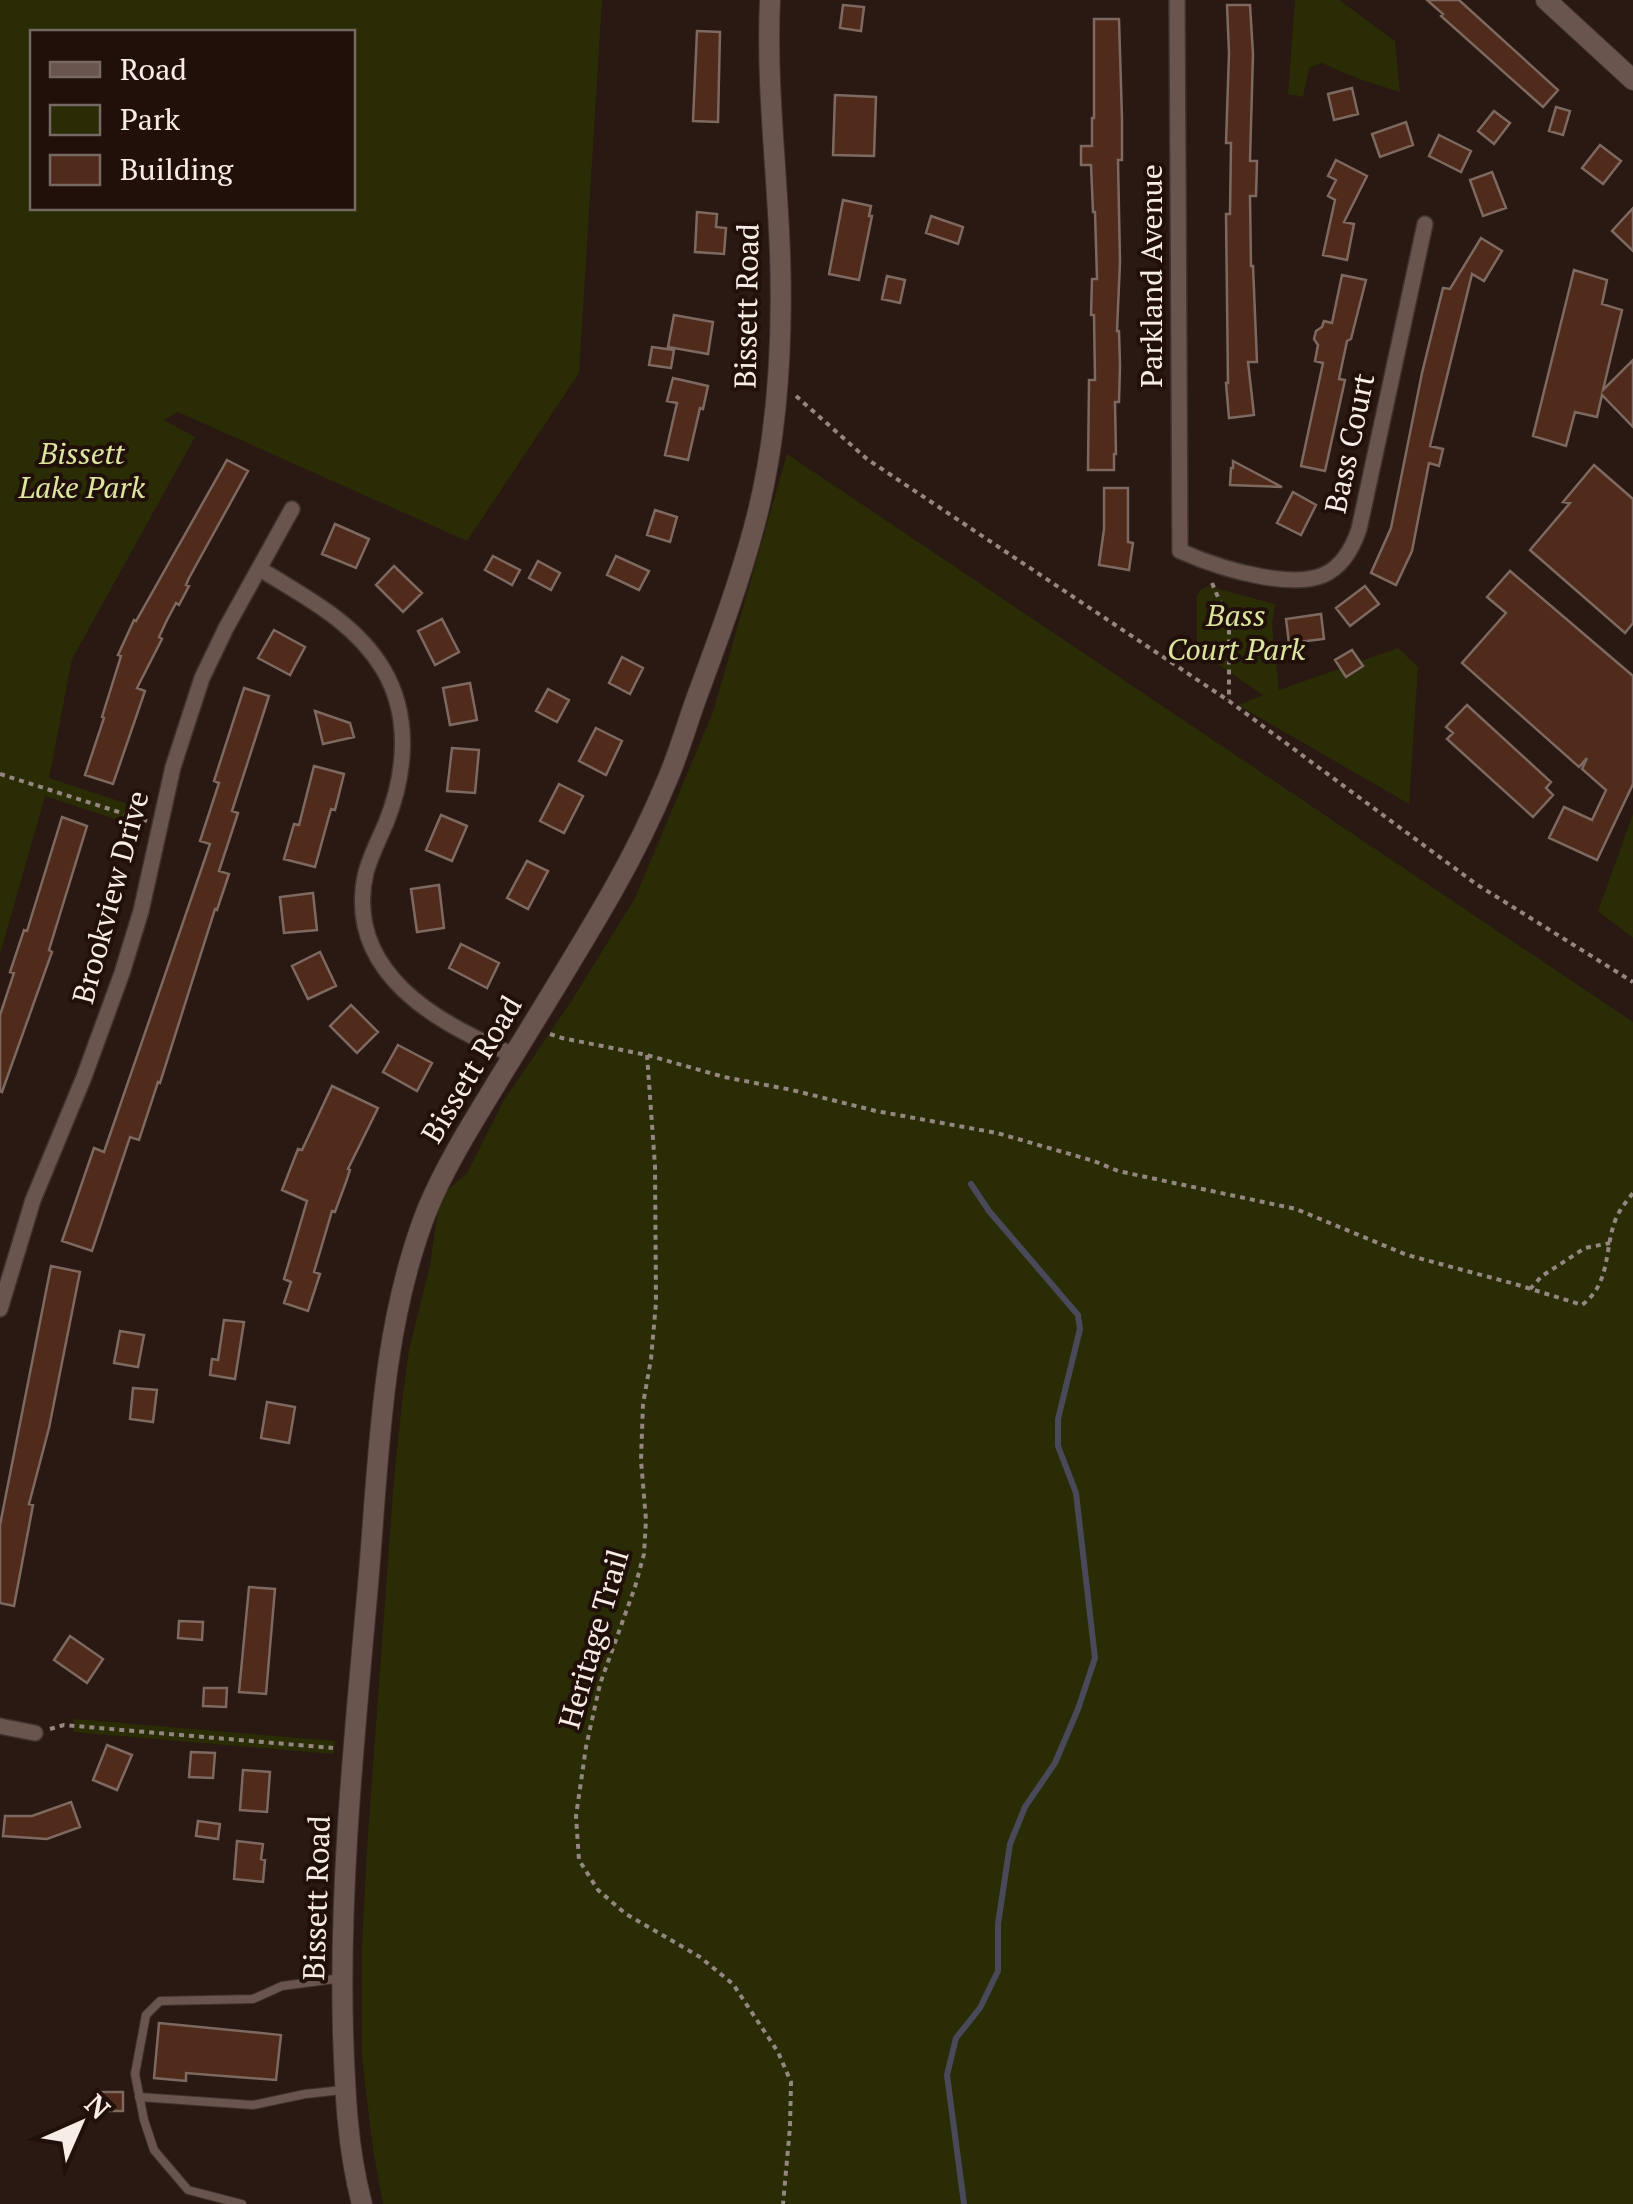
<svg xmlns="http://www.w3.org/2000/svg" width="1633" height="2204" font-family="'PT Serif',serif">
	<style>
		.green { fill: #292c05; fill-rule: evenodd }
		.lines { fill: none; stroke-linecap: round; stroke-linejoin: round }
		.stream { stroke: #4a4959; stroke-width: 6 }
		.building { fill: #502b1b; stroke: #7d6960; stroke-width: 2.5 }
		.service-casing { stroke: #3f322f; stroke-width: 10 }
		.minor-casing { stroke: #3f322f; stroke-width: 18 }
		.secondary-casing { stroke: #3f322f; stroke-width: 22 }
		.path { stroke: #948680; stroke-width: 4; stroke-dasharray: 5 5; stroke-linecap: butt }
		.service { stroke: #69554d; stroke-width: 8 }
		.minor { stroke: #69554d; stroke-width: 15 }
		.secondary { stroke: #69554d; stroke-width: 20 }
		.labels { text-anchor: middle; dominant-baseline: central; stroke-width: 8; stroke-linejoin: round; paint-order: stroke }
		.street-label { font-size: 30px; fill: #f8ece7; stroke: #201009 }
		.park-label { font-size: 30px; font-style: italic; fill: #dce59f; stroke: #201009 }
	</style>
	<rect width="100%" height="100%" fill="#291912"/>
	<!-- green -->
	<path class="green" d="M0,0h602l-23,373 -112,168 -289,-129 -14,8 31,17 -123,222 -23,119 82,27 -4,18 -82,-27 -45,158zM32,32h320v176h-320z
		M1295,0h44l56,41 5,51 -41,-13 -37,-16 -13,5 -6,29 -15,-3z
		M787,454l846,568v1182h-1250l-10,-55 -11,-91v-111l5,-99 27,-370 9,-84 6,-44 21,-85 10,-69 27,-23 36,-71 69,-102 63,-102 78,-186z
		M1208,586l67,18 -3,21 7,65 119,-42 20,19 -9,137 -171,-99 25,-10 -66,-45v-54l4,-7z
		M1633,814v124l-35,-27z
		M74,1719l261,22 -1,13 -261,-22z"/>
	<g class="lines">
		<!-- stream -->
		<path class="stream" d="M964,2204l-17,-129 9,-37 24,-30 18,-37v-47l12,-80 15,-37 30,-44 23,-54 17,-51 -19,-165 -18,-47v-27l22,-90 -2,-14 -89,-104 -18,-27"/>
	</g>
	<!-- building -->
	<path class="building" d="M1427,0h32l99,90 -15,17 -102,-91 2,-2z
		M843,5l21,2 -3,24 -21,-3z
		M1227,5h23l3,49 -3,107h7l-1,35h-6l1,70h2l4,96h-9l6,53 -25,3 -3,-35h2l-2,-169h4l1,-71h-5l3,-90z
		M1094,19h25l3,100v41h-4l2,102 -3,69h2l1,35 -1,36h-4l1,52h-2v16h-26l1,-90h6l-1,-65h-3l1,-36h5l-2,-67h-2l-2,-47h-10v-19h11v-28h2z
		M697,31l23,1 -2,90 -25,-1z
		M1352,88l6,26 -24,6 -6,-26z
		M835,95l41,2 -2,59 -41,-1z
		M1556,107l14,4 -7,24 -14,-4z
		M1494,111l16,12 -16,21 -16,-13z
		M1406,122l7,23 -33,12 -8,-23z
		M1439,135l32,16 -10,21 -32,-16z
		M1600,145l21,16 -18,23 -21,-16z
		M1336,160l31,16 -23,46 10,2 -7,36 -24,-5 12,-55 -7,-4 8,-16 -8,-4z
		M1492,172l14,36 -23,8 -13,-36z
		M843,200l28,6 -2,10h3l-13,64 -30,-6z
		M1633,208v43l-21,-20z
		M697,212l20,2 -1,13 10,1 -2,26 -29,-2z
		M931,216l32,11 -5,17 -32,-11z
		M1481,238l21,13 -18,30 -12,-7 -42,172 13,3 -4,17 -10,-3 -17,88 -16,34 -25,-12 20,-45 31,-155 21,-85 7,1z
		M1574,270l33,10 -5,24 20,6 -19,80 30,-30v67l-31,-32 -5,22 -22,-5 -9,34 -33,-10z
		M1342,275l24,5 -15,59 -4,2 -8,38 6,1 -20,91 -24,-5 22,-103 -8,-2 3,-16 -4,-6 2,-8 6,-4 2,-6 8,2z
		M887,276l18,4 -5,23 -18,-4z
		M674,315l39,7 -5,32 -40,-7z
		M652,347l22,3 -3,18 -22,-3z
		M673,378l35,8 -5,23 -3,-1 -12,52 -23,-5 12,-52 -10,-2z
		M227,460l21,11 -59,107 -3,7 3,1 -10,19 -3,-2 -9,17 -8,17 3,2 -25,49 8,3 -32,93 -28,-9 19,-57 -2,-1 19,-61 -3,-1 16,-35 2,1z
		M1233,461l49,26 -52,-2 1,-17h2z
		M1594,465l39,34v124l-8,10 -95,-83 40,-47 -7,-1z
		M1104,488h24v54l5,1 -4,27 -30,-5 5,-36z
		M1293,492l23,13 -15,30 -24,-12z
		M655,510l22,7 -7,25 -23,-7z
		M335,524l34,15 -13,29 -34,-14z
		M493,556l27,14 -8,15 -27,-15z
		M616,556l33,15 -10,19 -32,-15z
		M538,561l22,12 -9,17 -22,-12z
		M394,566l28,27 -19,19 -27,-27z
		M1510,571l123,105v108l-36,76 -48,-22 15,-31 28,13 14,-30 -24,-21 5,-11 -8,9 -117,-104 44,-50 -19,-16z
		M1365,586l14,18 -29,22 -14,-18z
		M1321,614l3,25 -35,4 -3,-24z
		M442,619l17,33 -24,13 -17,-34z
		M274,630l31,17 -15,28 -32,-17z
		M1352,650l11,16 -17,11 -11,-17z
		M622,657l21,11 -13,26 -21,-11z
		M470,683l7,37 -27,5 -7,-37z
		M244,688l25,8 -37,115 6,2 -19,58 10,3 -12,36 -2,-1 -55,174 -2,-1 -19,58 -9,-3 -38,114 -30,-10 32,-93 10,4 106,-308 -10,-3 19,-58 -5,-2z
		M548,689l21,11 -12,22 -21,-11z
		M1467,705l84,77 -5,6 7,7 -20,22 -86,-78 6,-6 -7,-6z
		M315,711l35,12 4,14 -31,7z
		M596,728l26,13 -16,34 -27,-14z
		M452,748l27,2 -4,43 -28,-2z
		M314,766l30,8 -9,36 -4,-1 -16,58 -31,-8 10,-35 5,1z
		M559,784l24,12 -19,37 -24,-12z
		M441,815l26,11 -15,35 -26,-11z
		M62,817l25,9 -38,124 3,2 -50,140 -2,-1v-76l14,-42 -4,-1 14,-42 3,1z
		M527,861l21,10 -20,38 -21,-11z
		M439,885l5,43 -27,4 -6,-43z
		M313,893l4,37 -33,3 -4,-36z
		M461,944l38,19 -12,25 -38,-20z
		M320,952l16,34 -28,13 -16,-33z
		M351,1005l27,27 -21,21 -27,-27z
		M398,1045l34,18 -15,28 -34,-19z
		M332,1086l46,22 -30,61 2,1 -4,12 -11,30 -3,-1 -18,61 6,2 -12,37 -24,-8 7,-21 -7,-3 23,-78 -25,-11 16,-41 4,1z
		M51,1266l29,6 -31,156 -20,76 4,1 -19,101 -14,-3v-78z
		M224,1320l20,2 -9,57 -25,-4 2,-16 6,1z
		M120,1331l24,4 -6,32 -24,-4z
		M133,1388l24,2 -4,32 -23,-3z
		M267,1402l28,5 -6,36 -28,-5z
		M249,1587l26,2 -9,105 -27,-2z
		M179,1621l24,1 -1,18 -24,-2z
		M70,1636l33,23 -16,24 -33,-23z
		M204,1688h23l-1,19 -23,-1z
		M107,1745l25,10 -15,35 -24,-10z
		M191,1752l24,1 -2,25 -24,-1z
		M243,1770l27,2 -3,40 -27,-2z
		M71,1802l9,25 -33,12 -44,-3 2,-20h27z
		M198,1821l22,3 -2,15 -22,-3z
		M237,1841l26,3 -2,15 4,1 -2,22 -29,-3z
		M159,2023l122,12 -5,45 -90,-7v8l-32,-3z
		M95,2092h28v19h-28z"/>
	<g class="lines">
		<!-- service casing -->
		<g class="service-casing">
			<path id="service" d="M139,2097l114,8 52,-11 38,-4
				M242,2204l-54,-14 -34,-40 -10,-30 -9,-46 11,-59 14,-14 93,-2 29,-13 60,-8"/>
		</g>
		<!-- minor casing -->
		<g class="minor-casing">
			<path id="minor" d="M1177,0l3,551c27,12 55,21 84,26 48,8 78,3 95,-48l66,-305
				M260,569c45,28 95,53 123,100 28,47 23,104 3,154 -7,16 -15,32 -20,49 -23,99 71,152 148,183
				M0,1309l33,-109 51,-123 38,-104 19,-62 32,-144 29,-89 24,-50 66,-119
				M0,1726l35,7"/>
		</g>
		<!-- secondary casing -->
		<g class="secondary-casing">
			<path id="secondary" d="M1546,0l87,80
				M362,2204c-15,-56 -17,-114 -19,-171 -4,-146 11,-292 24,-437 12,-130 12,-263 60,-386 19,-46 46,-88 72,-131 38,-62 77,-124 113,-187 21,-37 40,-75 56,-114 12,-28 20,-58 31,-87 20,-54 40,-108 55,-164 24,-88 29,-183 26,-274 -3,-85 -14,-168 -10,-253"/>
		</g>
		<!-- path -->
		<path class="path" d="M796,396l71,63 362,242 247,183 157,98
			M1212,583l17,40v77
			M0,774l147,47
			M550,1034l12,4 85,17 77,22 68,13 84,21 121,22 97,28 24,10 178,38 111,46 108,29 67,21c29,-22 22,-54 33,-84 4,-11 11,-19 18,-28
			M647,1055l8,111 1,137 -5,56 -8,45 -2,56 5,60 -2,34 -9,33 -35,97 -14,63 -10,69 3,44 19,30 28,24 74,43 33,27 45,68 13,30 -1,45 -7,77
			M1530,1289l12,-13 43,-28 25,-5
			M50,1729l14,-4 269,23"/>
		<!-- service -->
		<use href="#service" class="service"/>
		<!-- minor -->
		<use href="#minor" class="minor"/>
		<!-- secondary -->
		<use href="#secondary" class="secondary"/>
	</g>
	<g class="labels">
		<!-- street labels -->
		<g class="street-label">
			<text transform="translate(1151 276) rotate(-90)">Parkland Avenue</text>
			<text transform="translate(746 306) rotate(-89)">Bissett Road</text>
			<text transform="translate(1349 443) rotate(-78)">Bass Court</text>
			<text transform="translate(110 897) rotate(-75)">Brookview Drive</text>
			<text transform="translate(471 1069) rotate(-59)">Bissett Road</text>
			<text transform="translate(593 1639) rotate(-74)">Heritage Trail</text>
			<text transform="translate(316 1898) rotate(-88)">Bissett Road</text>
		</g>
		<!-- park labels -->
		<g class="park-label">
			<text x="82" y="453">Bissett<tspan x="82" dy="34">Lake Park</tspan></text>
			<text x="1236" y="615">Bass<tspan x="1236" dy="34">Court Park</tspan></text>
		</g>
	</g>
	<!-- legend -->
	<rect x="30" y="30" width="325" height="180" fill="#201009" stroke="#766862" stroke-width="2.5"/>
	<rect x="50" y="62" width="50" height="15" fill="#69554d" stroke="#766862" stroke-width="2.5"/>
	<text x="120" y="80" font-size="30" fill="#f8ece7">Road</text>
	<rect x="50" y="105" width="50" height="30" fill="#292c05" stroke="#766862" stroke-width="2.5"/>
	<text x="120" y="130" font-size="30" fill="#f8ece7">Park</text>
	<rect x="50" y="155" width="50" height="30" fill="#502b1b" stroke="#766862" stroke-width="2.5"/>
	<text x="120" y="180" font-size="30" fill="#f8ece7">Building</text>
	<!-- north arrow -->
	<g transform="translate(80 2124) rotate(45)" stroke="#201009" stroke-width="8" paint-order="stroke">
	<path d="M0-8L18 38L0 25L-18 38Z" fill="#f8ece7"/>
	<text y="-15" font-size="28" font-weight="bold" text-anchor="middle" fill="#f8ece7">N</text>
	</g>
</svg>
